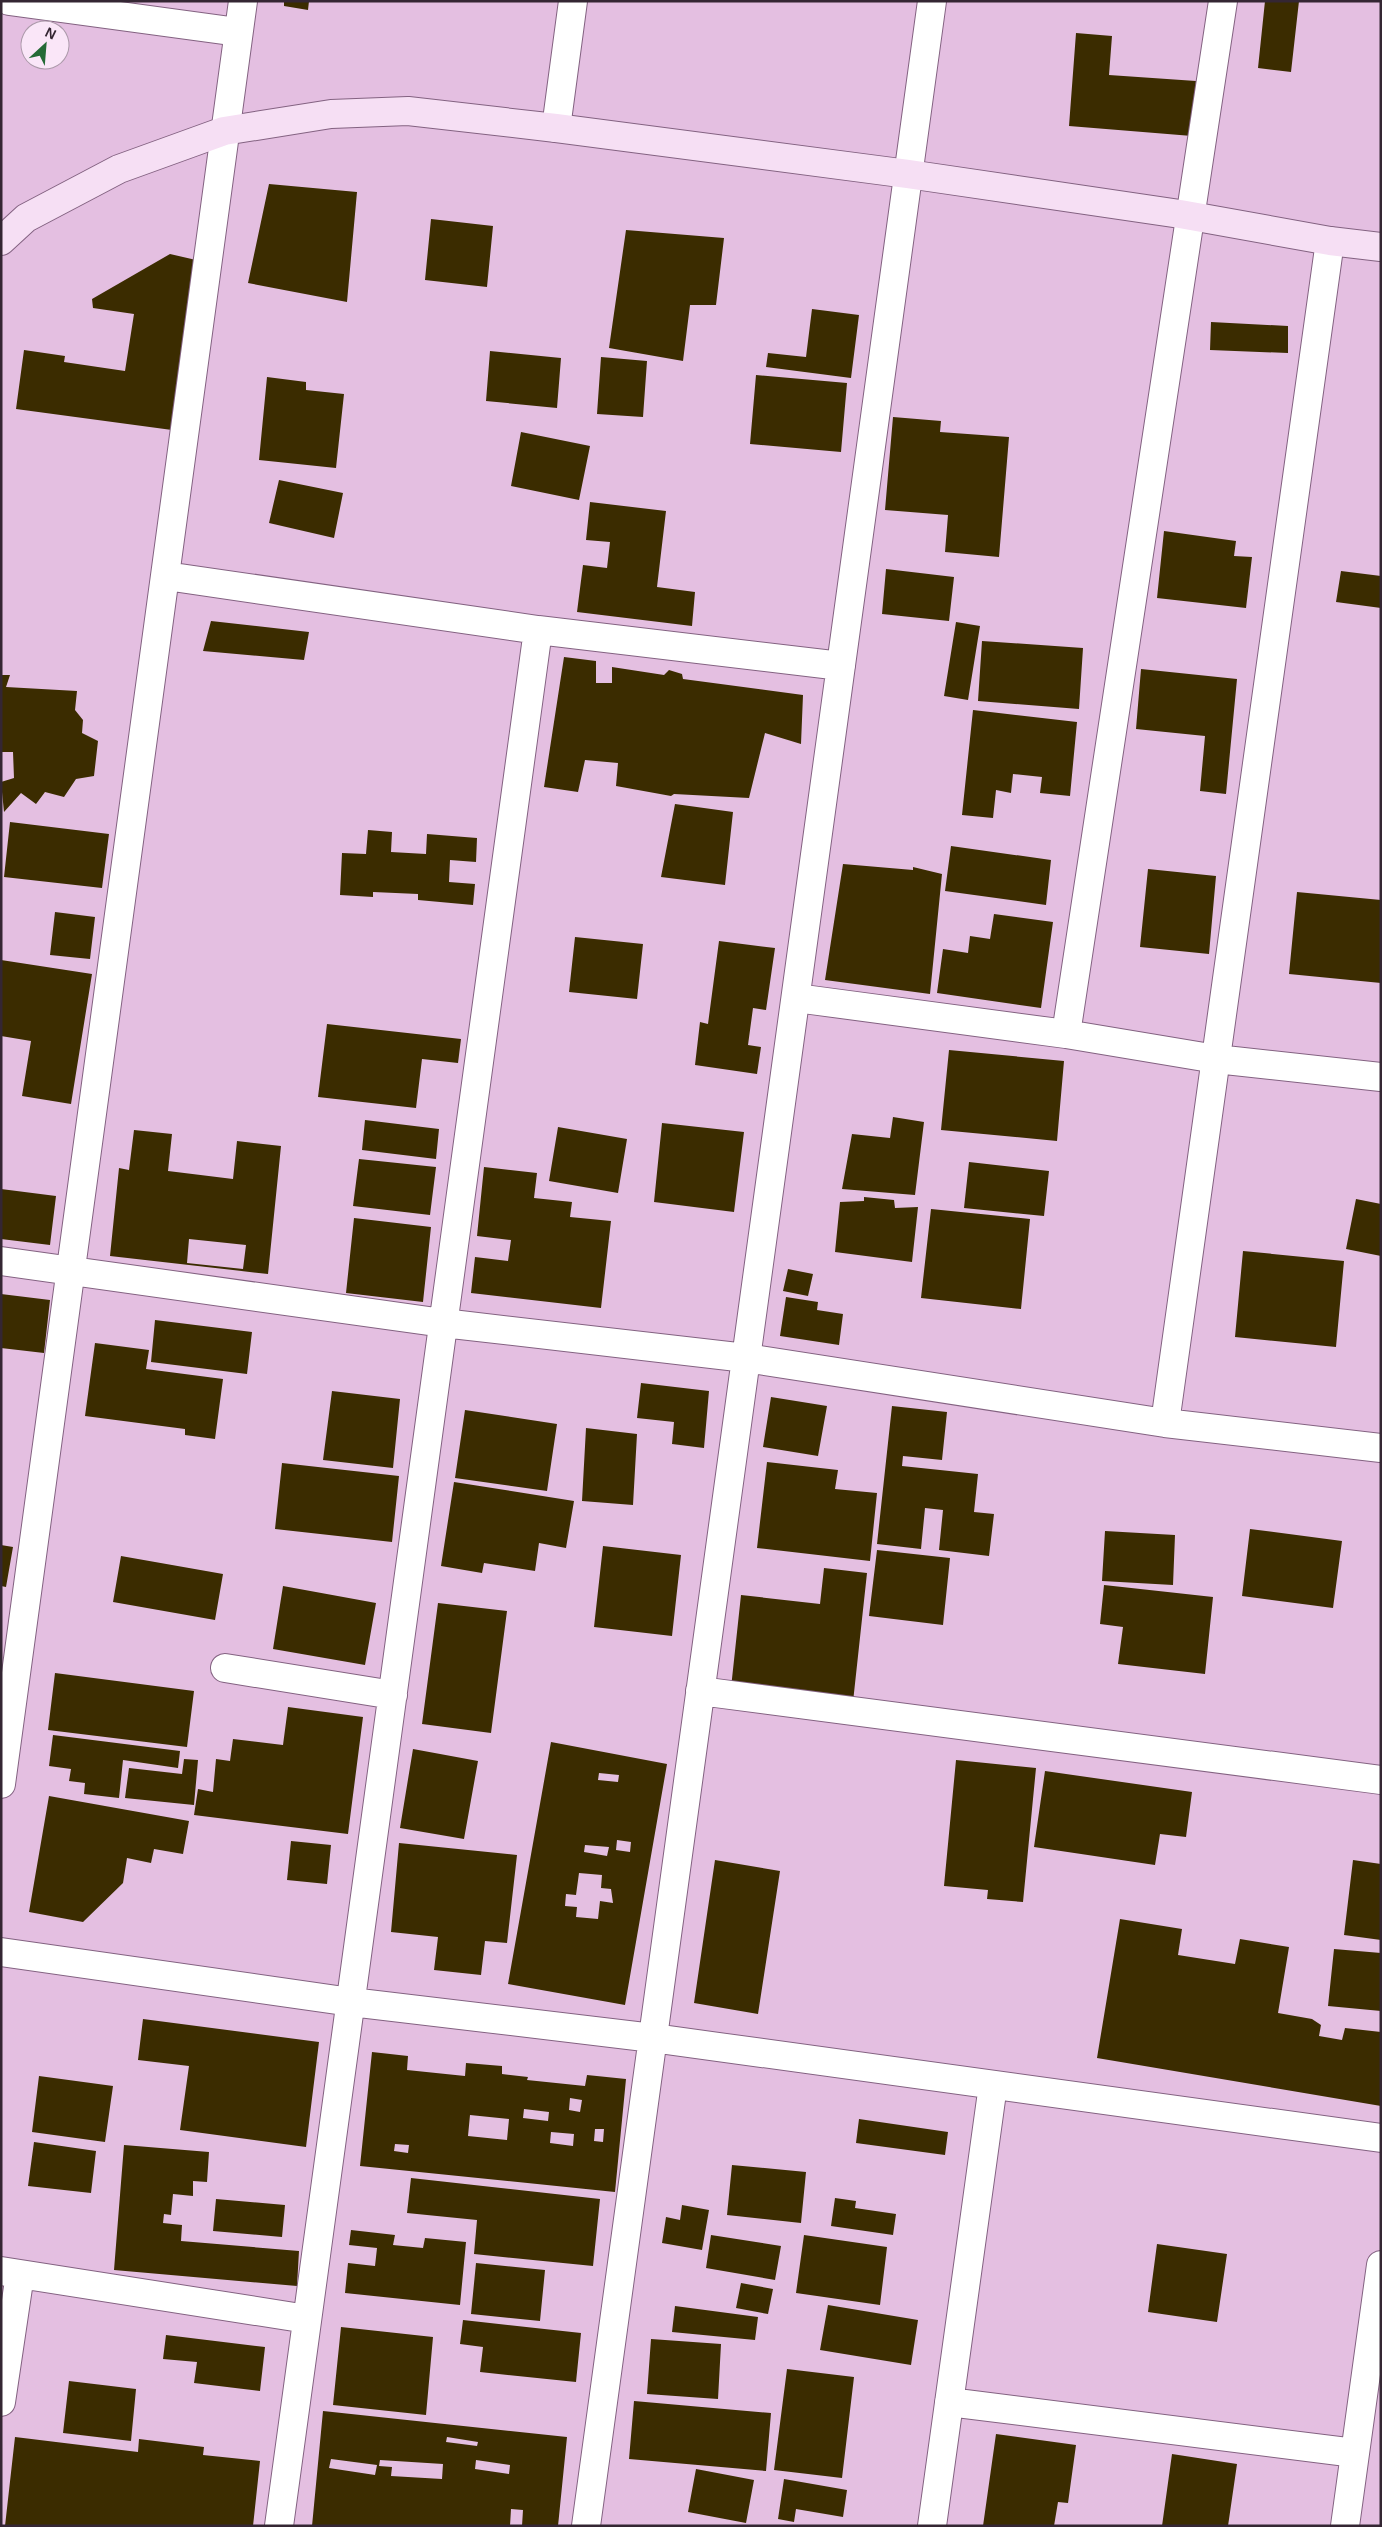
<svg xmlns="http://www.w3.org/2000/svg" width="1382" height="2527" font-family="Arial,sans-serif">
	<style>
		.building { fill: #3b2c00; fill-rule: evenodd }
		.lines { fill: none; stroke-linecap: round; stroke-linejoin: round }
		.street-casing { stroke: #836281; stroke-width: 30 }
		.secondary-casing { stroke: #836281; stroke-width: 30 }
		.street { stroke: #fff; stroke-width: 28 }
		.secondary { stroke: #f6dff4; stroke-width: 28 }
	</style>
	<rect width="100%" height="100%" fill="#e4bfe1"/>
	<!-- building -->
	<path class="building" d="M284,1h25l-1,9 -24,-4z
		M1265,1h34l-8,71 -33,-4z
		M1076,33l36,3 -3,39 87,6 -4,55 -123,-10z
		M269,184l88,8 -10,110 -99,-19z
		M431,219l62,7 -6,61 -62,-7z
		M626,230l98,8 -8,67h-26l-7,56 -74,-13z
		M170,254l26,6 -24,170 -156,-21 8,-59 41,6 -1,6 61,9 9,-57 -41,-6 -1,-9z
		M812,309l47,6 -8,63 -85,-11 2,-14 38,4z
		M1211,322l77,4v27l-78,-3z
		M490,351l71,7 -4,50 -71,-7z
		M601,357l46,4 -4,56 -46,-3z
		M756,375l91,8 -6,69 -91,-8z
		M267,377l39,5v8l38,4 -8,74 -77,-8z
		M893,417l48,4 -1,11 69,5 -10,120 -54,-5 3,-37 -63,-5z
		M521,432l69,14 -11,54 -68,-14z
		M279,480l64,13 -9,45 -65,-15z
		M590,502l76,9 -9,76 38,5 -3,34 -115,-14 6,-47 24,3 3,-26 -24,-2z
		M1164,531l72,10 -2,15 18,1 -6,51 -89,-10z
		M886,569l68,8 -5,44 -67,-7z
		M1341,571l40,5v32l-45,-6z
		M211,621l98,11 -5,28 -101,-9z
		M956,622l24,4 -12,74 -24,-4z
		M982,641l101,7 -4,61 -101,-8z
		M564,657l32,4v22h16v-16l52,8 5,-5 13,4 1,5 120,16 -2,49 -36,-11 -16,65 -75,-4 -3,2 -55,-10 2,-23 -33,-3 -7,32 -34,-5z
		M1141,669l96,10 -11,115 -26,-3 5,-55 -69,-7z
		M1,675h9l-4,12 71,4 -2,19 8,10 -1,13 16,8 -4,35 -18,3 -12,18 -19,-5 -9,12 -15,-11 -17,19 -3,-30 13,-4 -1,-26h-12z
		M973,710l104,12 -7,74 -30,-3 2,-16 -29,-3 -2,19 -15,-3 -3,28 -31,-3z
		M675,804l58,8 -8,73 -64,-8z
		M10,822l99,12 -7,54 -98,-11z
		M368,830l24,2 -1,20 35,2 1,-20 50,4 -1,24 -26,-2 -1,22 26,2 -2,21 -55,-5v-6l-45,-2v5l-33,-2 2,-42 24,1z
		M951,846l100,14 -5,45 -101,-14z
		M843,864l70,6v-3l29,7 -12,120 -105,-14z
		M1148,869l68,7 -7,78 -69,-7z
		M1297,892l84,8v83l-92,-9z
		M55,912l40,5 -5,42 -40,-4z
		M994,914l59,8 -12,86 -104,-15 6,-44 25,4 2,-17 20,3z
		M575,937l68,7 -6,55 -68,-7z
		M719,941l56,7 -9,62 -13,-2 -5,37 13,2 -4,27 -62,-9 5,-43 8,2z
		M1,960l91,14 -21,130 -49,-8 9,-55 -30,-5z
		M327,1024l134,15 -3,24 -36,-4 -6,49 -98,-11z
		M949,1050l115,11 -7,80 -116,-11z
		M893,1117l31,5 -9,73 -73,-6 10,-55 38,4z
		M365,1120l74,9 -3,30 -74,-9z
		M662,1123l82,9 -10,80 -80,-10z
		M558,1127l69,12 -9,54 -69,-12z
		M134,1130l38,4 -4,37 65,8 4,-38 44,5 -13,128 -158,-18 9,-88 10,2zM189,1239l57,6 -3,24 -56,-6z
		M359,1159l77,8 -6,48 -77,-9z
		M969,1162l80,9 -5,45 -80,-8z
		M484,1167l53,6 -3,25 38,4 -2,15 41,4 -10,87 -130,-15 4,-36 33,4 3,-21 -34,-4z
		M1,1189l55,7 -6,49 -49,-6z
		M864,1197l30,3 1,8 23,-1 -6,55 -77,-10 5,-50 24,-1z
		M1356,1199l25,5v52l-35,-7z
		M931,1209l99,10 -9,90 -100,-11z
		M354,1218l77,9 -8,75 -77,-9z
		M1243,1251l101,10 -8,86 -101,-10z
		M788,1269l25,5 -5,22 -25,-5z
		M1,1294l49,6 -6,53 -43,-5z
		M786,1297l32,5 -1,8 26,4 -4,31 -59,-9z
		M155,1320l97,12 -5,42 -96,-12z
		M95,1343l54,7 -3,19 77,10 -8,60 -30,-4v-6l-100,-13z
		M641,1383l68,8 -5,57 -32,-4 2,-22 -37,-4z
		M332,1391l68,8 -7,69 -70,-8z
		M771,1397l56,9 -9,50 -55,-9z
		M892,1406l55,6 -5,48 -39,-4 -1,10 76,8 -4,38 20,2 -5,42 -50,-6 4,-40 -18,-2 -4,41 -44,-5z
		M465,1410l92,14 -10,67 -92,-13z
		M586,1428l51,6 -4,71 -51,-4z
		M767,1462l71,8 -3,19 42,4 -7,68 -113,-13z
		M282,1463l117,13 -7,66 -117,-13z
		M454,1482l120,19 -8,47 -27,-5 -4,28 -51,-8 -2,10 -41,-7z
		M1250,1529l92,12 -9,67 -91,-12z
		M1105,1531l70,4 -2,50 -71,-4z
		M1,1545l12,2 -7,40 -5,-1z
		M603,1546l78,9 -9,81 -78,-9z
		M877,1550l73,8 -7,67 -74,-9z
		M121,1556l102,18 -8,46 -102,-18z
		M824,1568l43,5 -14,129 -122,-14 10,-93 79,9z
		M1104,1585l109,12 -8,77 -87,-10 5,-37 -23,-3z
		M283,1586l93,17 -11,62 -92,-16z
		M438,1603l69,8 -16,122 -69,-9z
		M55,1673l139,18 -7,56 -139,-17z
		M288,1707l75,10 -15,117 -154,-19 4,-26 15,3 3,-33 14,2 3,-22 50,6z
		M53,1735l127,16 -2,17 -55,-8 -4,38 -35,-4 1,-11 -16,-2 2,-12 -22,-3z
		M551,1742l116,22 -42,241 -117,-21zM599,1773l20,2 -1,7 -20,-2zM617,1840l14,2 -1,10 -14,-2zM585,1845l24,2 -2,9 -23,-4zM579,1873l23,2 -1,13 10,1 2,14 -13,-2 -2,18 -22,-2 1,-10 -12,-1 1,-12 10,1z
		M413,1749l65,12 -14,78 -64,-11z
		M184,1759l14,1 -4,45 -69,-7 4,-30 53,6z
		M956,1760l80,8 -13,134 -36,-3 1,-9 -44,-4z
		M1045,1771l147,21 -6,45 -26,-3 -5,31 -121,-18z
		M49,1796l140,25 -6,33 -29,-5 -3,14 -24,-5 -4,25 -40,39 -54,-10z
		M291,1841l40,4 -4,39 -40,-4z
		M399,1843l118,12 -10,88 -22,-2 -4,34 -47,-5 4,-33 -47,-5z
		M715,1860l65,11 -22,143 -64,-11z
		M1353,1860l28,4v76l-37,-5z
		M1120,1919l62,10 -4,26 57,9 5,-25 49,8 -11,66 34,6 9,6 -2,11 23,4 3,-12 36,4v74l-284,-48z
		M1334,1949l47,4v58l-53,-5z
		M143,2019l176,23 -13,105 -126,-17 9,-64 -51,-6z
		M372,2052l36,4 -1,14 58,6 1,-13 36,3v8l26,3 -1,3 58,6 2,-11 39,4 -11,113 -255,-26zM570,2098l12,2 -2,12 -11,-2zM524,2109l25,3 -1,9 -25,-3zM470,2115l39,4 -2,21 -39,-4zM595,2129h9l-1,13 -9,-1zM551,2132l23,2 -1,12 -23,-3zM395,2144l14,1 -1,8 -14,-2z
		M39,2076l74,10 -8,56 -73,-10z
		M859,2119l89,13 -3,23 -89,-12z
		M34,2142l62,9 -5,42 -63,-7z
		M124,2145l85,7 -2,30 -14,-1v15l-20,-2 -2,21 -7,-1 -1,9 19,2 -1,16 118,10 -2,35 -183,-16z
		M732,2165l74,7 -5,51 -74,-8z
		M411,2178l189,21 -7,67 -119,-12 3,-34 -70,-7z
		M835,2198l21,3 -1,7 41,6 -3,21 -62,-9z
		M216,2199l69,6 -3,32 -69,-6z
		M682,2205l27,5 -7,40 -40,-7 4,-26 14,3z
		M351,2230l44,5 -2,10 30,3 2,-10 41,4 -6,63 -115,-12 3,-30 27,3 2,-18 -28,-3z
		M711,2235l70,11 -6,34 -69,-12z
		M804,2235l83,12 -7,58 -84,-12z
		M1157,2244l70,10 -10,68 -69,-10z
		M476,2263l69,7 -5,51 -69,-7z
		M741,2283l32,6 -5,25 -32,-6z
		M828,2305l90,15 -7,45 -91,-15z
		M675,2306l83,11 -3,23 -83,-8z
		M463,2320l118,13 -5,49 -96,-10 3,-25 -23,-3z
		M341,2327l92,10 -7,78 -93,-10z
		M166,2335l99,12 -5,44 -66,-8 3,-21 -34,-3z
		M651,2339l70,5 -3,55 -71,-5z
		M787,2369l67,8 -12,101 -68,-8z
		M69,2381l67,8 -5,52 -68,-8z
		M634,2401l137,12 -5,58 -137,-12z
		M323,2411l244,26 -9,89h-36l1,-16 -12,-1 -1,17h-198zM447,2437l31,5 -1,4 -31,-4zM331,2459l46,6 -2,10 -46,-7zM380,2460l63,4 -1,15 -51,-3 1,-9 -13,-1zM476,2460l34,5 -1,9 -34,-5z
		M996,2434l80,11 -8,58 -10,-1 -4,24h-71z
		M15,2437l123,15 1,-13 65,8 -1,8 57,6 -7,65h-248z
		M1172,2454l65,10 -9,62h-66z
		M696,2469l58,11 -8,43 -58,-11z
		M784,2479l63,11 -4,27 -47,-8 -2,13 -16,-3z"/>
	<g class="lines">
		<!-- street casing -->
		<g class="street-casing">
			<path id="street" d="M9,1l229,31
				M556,128l17,-127
				M166,576l372,54 303,36
				M796,998l270,36 150,25 165,18
				M1066,1034l157,-1033
				M1,1261l442,62 303,35 419,65 216,25
				M1165,1423l165,-1182
				M225,1668l168,27
				M700,1691l681,89
				M1,1784l242,-1783
				M1,1952l350,50 302,36 728,100
				M1,2271l306,48
				M1,2402l19,-128
				M949,2402l406,51
				M279,2526l259,-1896
				M586,2526l346,-2525
				M932,2526l61,-441
				M1345,2526l36,-261"/>
		</g>
		<!-- secondary casing -->
		<g class="secondary-casing">
			<path id="secondary" d="M1,241l25,-23 93,-49 105,-38 107,-17 77,-3 148,17 352,46 272,40 150,27 51,6"/>
		</g>
		<!-- street -->
		<use href="#street" class="street"/>
		<!-- secondary -->
		<use href="#secondary" class="secondary"/>
	</g>
	<!-- border -->
	<rect width="1382" height="2527" fill="none" stroke="#342633" stroke-width="5"/>
	<!-- north arrow -->
	<g transform="translate(45 45) rotate(26)"><circle r="24" fill="#fae6f8" stroke="#ab99a9"/>
	<path d="M0-4L9 19L0 12L-9 19Z" fill="#246a36"/>
	<text y="-8" font-size="14" font-weight="bold" text-anchor="middle" fill="#342633">N</text>
	</g>
</svg>
